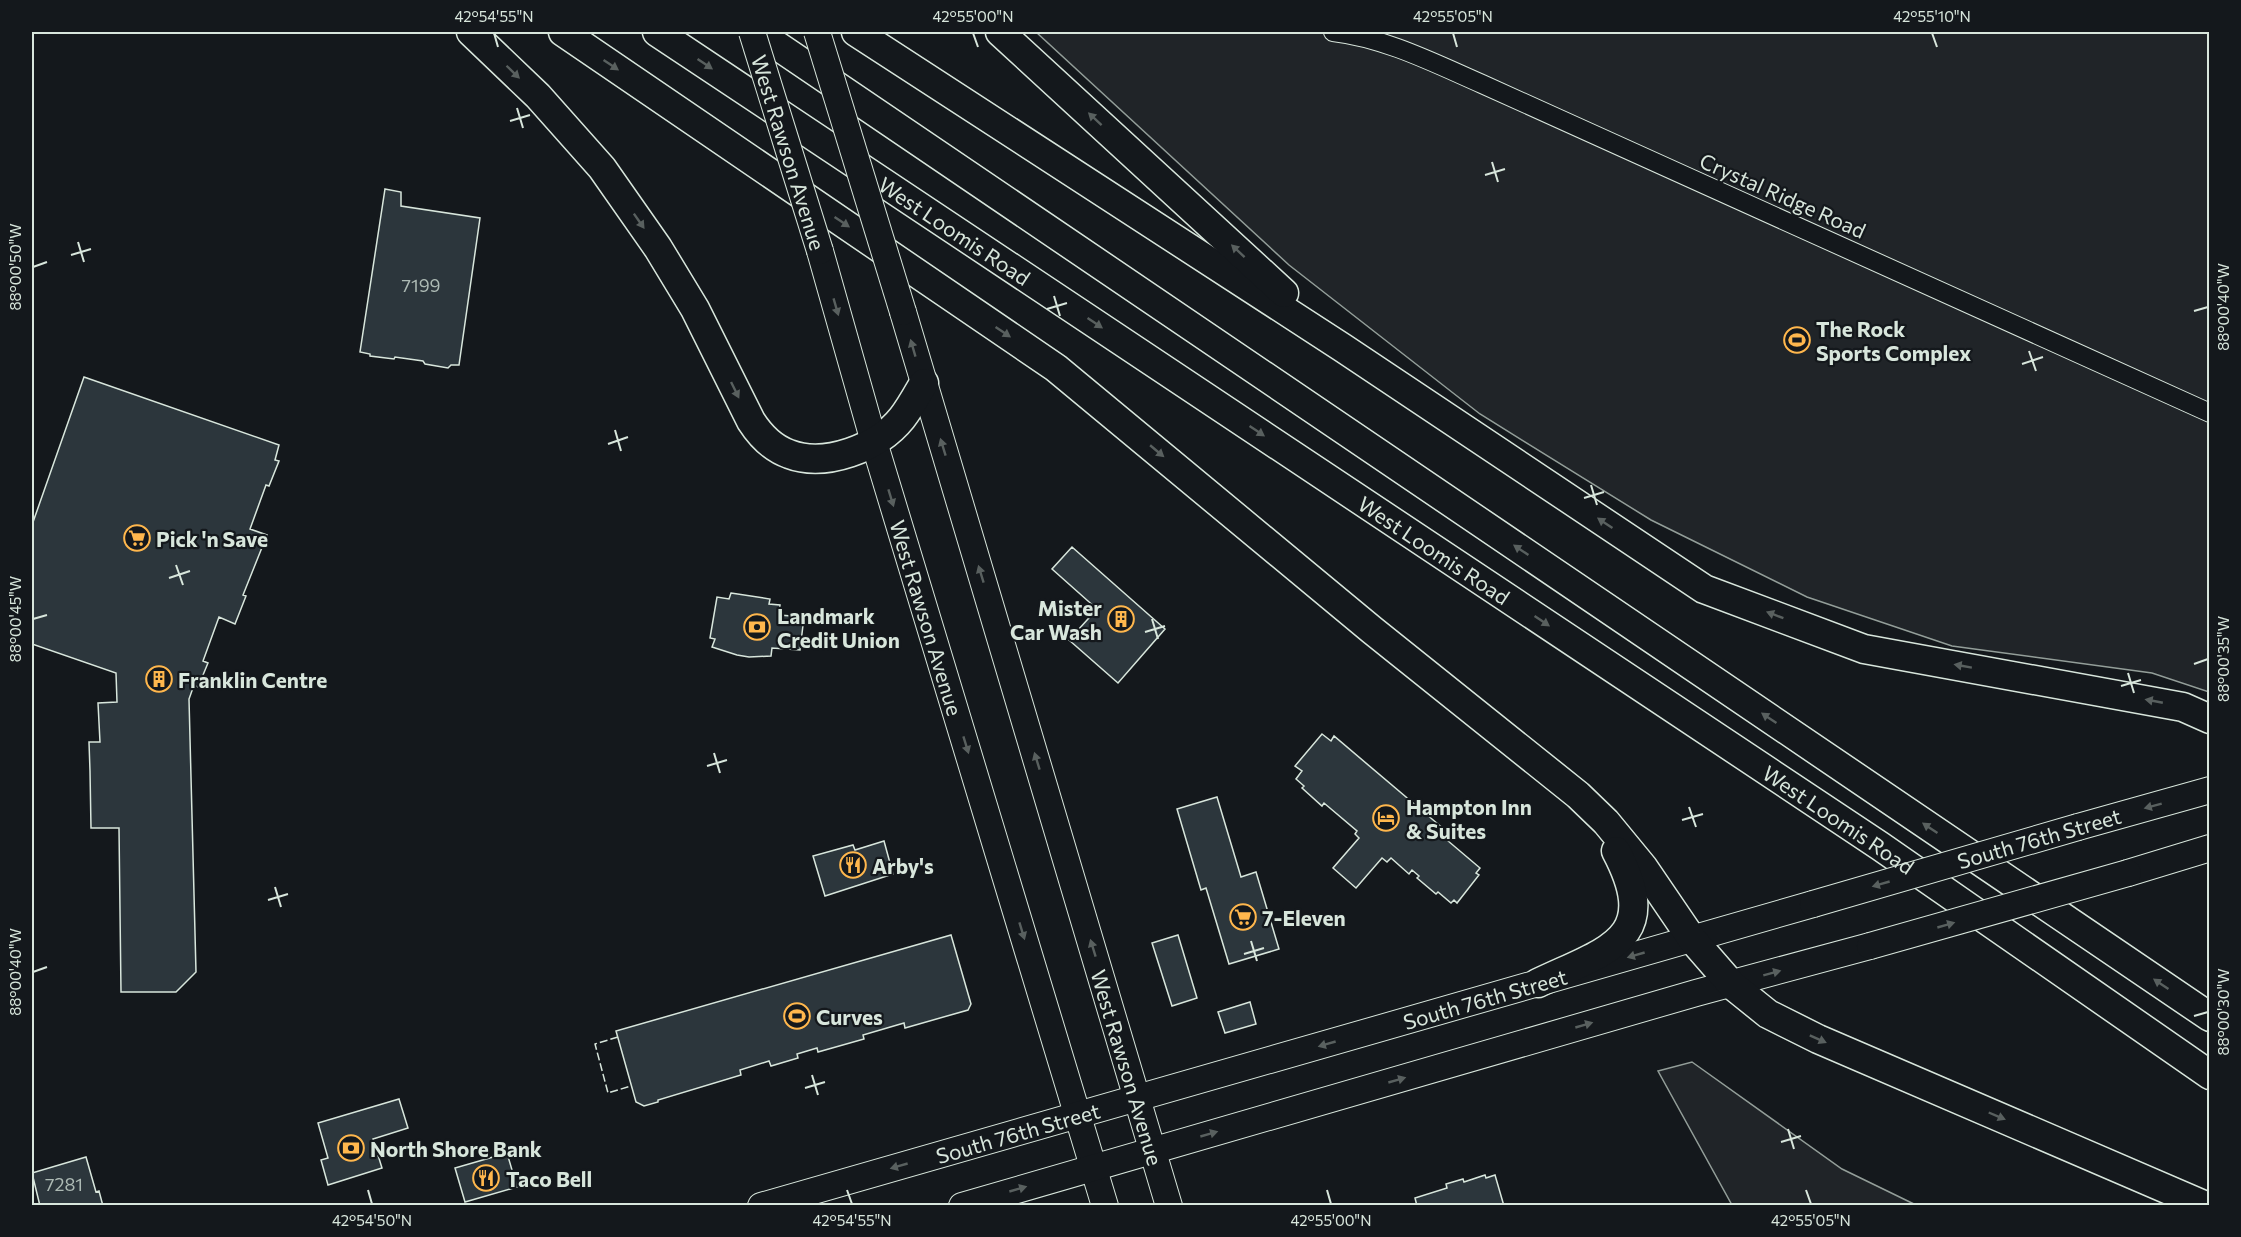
<svg xmlns="http://www.w3.org/2000/svg" width="2241" height="1237" font-family="Commissioner,sans-serif">
	<style>
		.green { fill: #202428; stroke: #939e99; stroke-width: 1.5 }
		.building { fill: #2c363c; stroke: #d8e6dc; stroke-width: 1.5 }
		.lines { fill: none; stroke-linecap: round; stroke-linejoin: round }
		.street-casing { stroke: #d8e6dc; stroke-width: 20 }
		.secondary-casing { stroke: #d8e6dc; stroke-width: 28 }
		.primary-casing { stroke: #d8e6dc; stroke-width: 31 }
		.street { stroke: #14181c; stroke-width: 18 }
		.secondary { stroke: #14181c; stroke-width: 26 }
		.primary { stroke: #14181c; stroke-width: 28 }
		.secondary-bridge-casing { stroke: #d8e6dc; stroke-width: 28; stroke-linecap: butt }
		.secondary-bridge { stroke: #14181c; stroke-width: 26 }
		.fence { stroke: #d8e6dc; stroke-width: 1.5; stroke-dasharray: 8 3; stroke-linecap: butt }
		.oneway { fill: #59605f }
		.ticks { fill: none; stroke: #d8e6dc; stroke-width: 2 }
		.labels { text-anchor: middle; dominant-baseline: central; stroke-width: 4.5; stroke-linejoin: round; paint-order: stroke }
		.number-label { font-size: 18px; fill: #adbab4 }
		.street-label { font-size: 21px; fill: #d8e6dc; stroke: #14181c }
		.poi-label { font-size: 21px; font-weight: bold; fill: #d8e6dc; stroke: #14181c; text-anchor: start }
		.neatline { fill: none; stroke: #d8e6dc; stroke-width: 2 }
		.ticks-label { font-size: 15px; text-anchor: middle; fill: #d8e6dc }
	</style>
	<rect width="100%" height="100%" fill="#14181c"/>
	<!-- green -->
	<path class="green" d="M1036,32h1173v660l-57,-19 -200,-27 -145,-49 -156,-77 -171,-106 -191,-149z
		M1692,1062l150,107 74,36h-184l-74,-134z"/>
	<!-- building -->
	<path class="building" d="M385,189l16,3v14l79,12 -21,147h-8l-3,3 -23,-4 -2,-3 -28,-4 -1,2 -24,-3v-2l-10,-2z
		M84,377l195,68 -4,15 4,1 -10,25 -3,-1 -16,44 17,6 -24,60 3,1 -11,28 -16,-7 -16,44 5,2 -10,24 -4,-2 -5,14 7,273 -20,20h-55l-2,-164h-28l-1,-57 -1,-29h11l-2,-39 19,-1 -1,-29 -84,-29v-119z
		M1072,547l93,82 -47,54 -49,-43 28,-31 -45,-40z
		M731,593l39,6 -1,5 11,1 -1,10 25,2 -4,33 -28,-2 -1,8 -22,1 -12,-2 -25,-8 3,-8 -5,-1 7,-41 12,2z
		M1322,734l9,7 3,-5 111,94 -4,5 39,33 -4,5 3,2 -22,28 -3,-3 -3,3 -13,-11 -2,2 -19,-16 2,-2 -7,-6 -3,4 -18,-16 -4,4 -5,-4 -26,30 -23,-20 26,-30 -4,-4 2,-3 -33,-28 -2,3 -20,-18 2,-2 -8,-7 6,-8 -7,-5z
		M1217,797l24,80 15,-5 23,77 -50,15 -23,-76 -5,2 -24,-81z
		M884,841l9,33 -68,22 -12,-40 40,-11 2,5z
		M951,935l20,69 -3,6 -63,18 -1,-5 -41,12 1,4 -46,13 -1,-4 -20,6 1,4 -27,8 -2,-5 -29,9 1,5 -83,25v2l-14,4 -8,-4 -20,-71z
		M1178,935l19,63 -25,8 -20,-63z
		M1250,1002l6,22 -31,9 -7,-21z
		M399,1099l9,29 -35,11 9,29 -54,17 -7,-25 7,-2 -10,-35z
		M507,1153l10,34 -52,15 -10,-34z
		M86,1157l10,35 3,-1 4,15h-63l-8,-33z
		M1485,1175l1,3 9,-3 9,31h-87l-2,-8 32,-10 -1,-4 17,-5 1,3z"/>
	<g class="lines">
		<!-- street casing -->
		<g class="street-casing">
			<path id="street" d="M1333,32c52,6 101,31 149,52l728,329"/>
		</g>
		<!-- secondary casing -->
		<g class="secondary-casing">
			<g id="secondary">
				<path id="s1" d="M820,251l54,191 231,764"/>
				<path id="s2" d="M903,312l266,894"/>
				<path d="M2078,827l132,-37"/>
				<path d="M2128,873l82,-25"/>
				<path id="s3" d="M761,1206l1052,-302"/>
				<path d="M962,1206l734,-213 174,-47"/>
			</g>
		</g>
		<!-- primary casing -->
		<g class="primary-casing">
			<g id="primary">
				<path d="M471,32l67,64 64,72 56,80 37,61 56,112c9,14 21,27 38,33 36,14 89,-6 113,-36 8,-10 15,-23 22,-35"/>
				<path d="M563,32l493,336 316,262 206,165 28,27 37,45 49,72 40,46 36,29 50,25 388,167"/>
				<path id="s4" d="M657,32l1223,814 330,229"/>
				<path d="M757,32l1453,985"/>
				<path d="M856,32l487,316 361,241 160,60 319,58 27,12"/>
				<path d="M1000,32l284,261"/>
				<path d="M1538,983c69,-33 125,-43 78,-132"/>
			</g>
		</g>
		<!-- street -->
		<use href="#street" class="street"/>
		<!-- secondary -->
		<use href="#secondary" class="secondary"/>
		<!-- primary -->
		<use href="#primary" class="primary"/>
		<!-- secondary-bridge casing -->
		<g class="secondary-bridge-casing">
			<g id="secondary-bridge">
				<path id="s5" d="M752,32l68,219"/>
				<path d="M817,32l86,280"/>
				<path d="M1813,904l265,-77"/>
				<path d="M1870,946l258,-73"/>
			</g>
		</g>
		<!-- secondary-bridge -->
		<use href="#secondary-bridge" class="secondary-bridge"/>
		<!-- fence -->
		<path class="fence" d="M618,1037l-23,7 13,49 23,-7"/>
	</g>
	<!-- one-way arrows -->
	<defs><path id="oneway-solid" d="M-6-.8H1V-3.2L6.5 0L1 3.2V.8H-6Z" transform="scale(1.5)"/></defs>
	<g class="oneway">
		<use href="#oneway-solid" transform="translate(705 64) rotate(34)"/>
		<use href="#oneway-solid" transform="translate(611 65) rotate(34)"/>
		<use href="#oneway-solid" transform="translate(513 72) rotate(44)"/>
		<use href="#oneway-solid" transform="translate(1095 119) rotate(-137)"/>
		<use href="#oneway-solid" transform="translate(639 221) rotate(55)"/>
		<use href="#oneway-solid" transform="translate(842 222) rotate(34)"/>
		<use href="#oneway-solid" transform="translate(1238 251) rotate(-137)"/>
		<use href="#oneway-solid" transform="translate(836 307) rotate(74)"/>
		<use href="#oneway-solid" transform="translate(1095 323) rotate(34)"/>
		<use href="#oneway-solid" transform="translate(1003 332) rotate(34)"/>
		<use href="#oneway-solid" transform="translate(913 348) rotate(-106)"/>
		<use href="#oneway-solid" transform="translate(735 390) rotate(64)"/>
		<use href="#oneway-solid" transform="translate(1257 431) rotate(34)"/>
		<use href="#oneway-solid" transform="translate(943 447) rotate(-107)"/>
		<use href="#oneway-solid" transform="translate(1157 451) rotate(40)"/>
		<use href="#oneway-solid" transform="translate(891 498) rotate(73)"/>
		<use href="#oneway-solid" transform="translate(1605 523) rotate(-146)"/>
		<use href="#oneway-solid" transform="translate(1521 550) rotate(-146)"/>
		<use href="#oneway-solid" transform="translate(981 574) rotate(-107)"/>
		<use href="#oneway-solid" transform="translate(1775 615) rotate(-159)"/>
		<use href="#oneway-solid" transform="translate(1542 621) rotate(34)"/>
		<use href="#oneway-solid" transform="translate(1963 666) rotate(-170)"/>
		<use href="#oneway-solid" transform="translate(2154 701) rotate(-169)"/>
		<use href="#oneway-solid" transform="translate(1769 718) rotate(-146)"/>
		<use href="#oneway-solid" transform="translate(966 745) rotate(73)"/>
		<use href="#oneway-solid" transform="translate(1037 761) rotate(-107)"/>
		<use href="#oneway-solid" transform="translate(2153 806) rotate(165)"/>
		<use href="#oneway-solid" transform="translate(1930 828) rotate(-146)"/>
		<use href="#oneway-solid" transform="translate(1881 884) rotate(164)"/>
		<use href="#oneway-solid" transform="translate(1946 925) rotate(-16)"/>
		<use href="#oneway-solid" transform="translate(1022 931) rotate(73)"/>
		<use href="#oneway-solid" transform="translate(1093 948) rotate(-107)"/>
		<use href="#oneway-solid" transform="translate(1636 955) rotate(164)"/>
		<use href="#oneway-solid" transform="translate(1772 973) rotate(-15)"/>
		<use href="#oneway-solid" transform="translate(2161 984) rotate(-146)"/>
		<use href="#oneway-solid" transform="translate(1584 1025) rotate(-16)"/>
		<use href="#oneway-solid" transform="translate(1818 1039) rotate(24)"/>
		<use href="#oneway-solid" transform="translate(1327 1044) rotate(164)"/>
		<use href="#oneway-solid" transform="translate(1397 1080) rotate(-16)"/>
		<use href="#oneway-solid" transform="translate(1997 1116) rotate(23)"/>
		<use href="#oneway-solid" transform="translate(1209 1134) rotate(-16)"/>
		<use href="#oneway-solid" transform="translate(899 1166) rotate(164)"/>
		<use href="#oneway-solid" transform="translate(1018 1189) rotate(-16)"/>
	</g>
	<!-- ticks -->
	<path class="ticks" d="M494,33l4,14M973,33l5,14M1453,33l4,14M1932,33l5,14M517,108l6,20M510,121l20,-6M1492,162l6,20M1485,175l20,-6M78,242l6,20M71,255l20,-6M33,267l14,-5M1054,296l6,20M1047,309l20,-6M2194,311l14,-4M2029,351l7,20M2022,364l21,-7M615,430l6,21M608,444l20,-7M1591,485l6,20M1584,498l20,-6M176,565l7,20M169,578l21,-7M33,619l14,-4M1152,619l6,20M1145,632l20,-6M2194,664l14,-5M2128,673l6,20M2121,686l20,-6M714,753l6,20M707,766l20,-6M1689,807l7,20M1682,820l21,-6M275,887l6,20M268,900l20,-6M1251,941l6,20M1244,954l20,-6M33,972l14,-5M2194,1016l14,-4M812,1075l6,20M805,1088l20,-6M1788,1129l6,20M1781,1142l20,-6M368,1190l4,14M847,1190l5,14M1327,1190l4,14M1806,1190l5,14"/>
	<!-- icons -->
	<defs>
		<g id="stadium-ring" transform="scale(1.35)"><circle r="9.5" fill="#14181c" stroke="#ffb74d" stroke-width="1.5"/><path d="M0-5a6.5 5 0 1 0 0 10a6.5 5 0 1 0 0-10ZM-3.5-1.8h7v3.6h-7Z" fill="#ffb74d"/></g>
		<g id="supermarket-ring" transform="scale(1.35)"><circle r="9.5" fill="#14181c" stroke="#ffb74d" stroke-width="1.5"/><path d="M-6-5.5h2.5l.6 2H6L4.5 2H-2.5L-4.4-4H-6ZM-1.5 3.2a1.3 1.3 0 1 0 .1 0ZM3 3.2a1.3 1.3 0 1 0 .1 0Z" fill="#ffb74d"/></g>
		<g id="building-ring" transform="scale(1.35)"><circle r="9.5" fill="#14181c" stroke="#ffb74d" stroke-width="1.5"/><path d="M-4-6H4V6H1V3H-1V6H-4ZM-2.5-4.3h1.7v1.8h-1.7ZM.8-4.3h1.7v1.8H.8ZM-2.5-1h1.7V.8h-1.7ZM.8-1h1.7V.8H.8Z" fill="#ffb74d"/></g>
		<g id="bank-ring" transform="scale(1.35)"><circle r="9.5" fill="#14181c" stroke="#ffb74d" stroke-width="1.5"/><path d="M-6-4H6V4H-6ZM0-2.3a2.3 2.3 0 1 0 0 4.6a2.3 2.3 0 1 0 0-4.6Z" fill="#ffb74d"/></g>
		<g id="hotel-ring" transform="scale(1.35)"><circle r="9.5" fill="#14181c" stroke="#ffb74d" stroke-width="1.5"/><path d="M-6-4.5h1.5V1H6V5H4.5V3h-9V5H-6ZM-4 0a1.8 1.8 0 1 1 3.6 0ZM.5 0V-2.5h3Q6-2.5 6 0Z" fill="#ffb74d"/></g>
		<g id="restaurant-ring" transform="scale(1.35)"><circle r="9.5" fill="#14181c" stroke="#ffb74d" stroke-width="1.5"/><path d="M-5-6h1v4h1v-4h1v4h1v-4h1v5L-1.5 .5V6h-2V.5L-5-1ZM5-6V6H3V1.5H1.5Q1.5-4 5-6Z" fill="#ffb74d"/></g>
	</defs>
	<g fill-rule="evenodd">
		<use href="#stadium-ring" x="1797" y="340"/>
		<use href="#supermarket-ring" x="137" y="538"/>
		<use href="#building-ring" x="1121" y="619"/>
		<use href="#bank-ring" x="757" y="627"/>
		<use href="#building-ring" x="159" y="679"/>
		<use href="#hotel-ring" x="1386" y="818"/>
		<use href="#restaurant-ring" x="853" y="865"/>
		<use href="#supermarket-ring" x="1243" y="917"/>
		<use href="#stadium-ring" x="797" y="1016"/>
		<use href="#bank-ring" x="351" y="1148"/>
		<use href="#restaurant-ring" x="486" y="1178"/>
	</g>
	<g class="labels">
		<!-- number labels -->
		<g class="number-label">
			<text x="421" y="285">7199</text>
			<text x="64" y="1184">7281</text>
		</g>
		<!-- street labels -->
		<g class="street-label">
			<text stroke="none"><textPath href="#s5" startOffset="126">West Rawson Avenue</textPath></text>
			<text transform="translate(1783 195) rotate(24)">Crystal Ridge Road</text>
			<text stroke="none"><textPath href="#s4" startOffset="358">West Loomis Road</textPath></text>
			<text stroke="none"><textPath href="#s4" startOffset="934">West Loomis Road</textPath></text>
			<text stroke="none"><textPath href="#s1" startOffset="382">West Rawson Avenue</textPath></text>
			<text stroke="none"><textPath href="#s4" startOffset="1420">West Loomis Road</textPath></text>
			<text transform="translate(2039 838) rotate(-16)">South 76th Street</text>
			<text stroke="none"><textPath href="#s3" startOffset="753">South 76th Street</textPath></text>
			<text stroke="none"><textPath href="#s2" startOffset="788">West Rawson Avenue</textPath></text>
			<text stroke="none"><textPath href="#s3" startOffset="267">South 76th Street</textPath></text>
		</g>
		<!-- poi labels -->
		<g class="poi-label">
			<text x="1816" y="328">The Rock<tspan x="1816" dy="24">Sports Complex</tspan></text>
			<text x="156" y="538">Pick 'n Save</text>
			<text x="1102" y="607" text-anchor="end">Mister<tspan x="1102" dy="24">Car Wash</tspan></text>
			<text x="777" y="615">Landmark<tspan x="777" dy="24">Credit Union</tspan></text>
			<text x="178" y="679">Franklin Centre</text>
			<text x="1406" y="806">Hampton Inn<tspan x="1406" dy="24">&amp; Suites</tspan></text>
			<text x="872" y="865">Arby's</text>
			<text x="1262" y="917">7-Eleven</text>
			<text x="816" y="1016">Curves</text>
			<text x="370" y="1148">North Shore Bank</text>
			<text x="506" y="1178">Taco Bell</text>
		</g>
	</g>
	<!-- border -->
	<rect width="2241" height="1237" fill="none" stroke="#14181c" stroke-width="66"/>
	<rect x="33" y="33" width="2175" height="1171" class="neatline"/>
	<g class="ticks-label">
		<text x="494" y="22">42°54'55"N</text>
		<text x="973" y="22">42°55'00"N</text>
		<text x="1453" y="22">42°55'05"N</text>
		<text x="1932" y="22">42°55'10"N</text>
		<text transform="translate(16 267) rotate(-90)" y="5">88°00'50"W</text>
		<text transform="translate(2224 307) rotate(-90)" y="5">88°00'40"W</text>
		<text transform="translate(16 619) rotate(-90)" y="5">88°00'45"W</text>
		<text transform="translate(2224 659) rotate(-90)" y="5">88°00'35"W</text>
		<text transform="translate(16 972) rotate(-90)" y="5">88°00'40"W</text>
		<text transform="translate(2224 1012) rotate(-90)" y="5">88°00'30"W</text>
		<text x="372" y="1226">42°54'50"N</text>
		<text x="852" y="1226">42°54'55"N</text>
		<text x="1331" y="1226">42°55'00"N</text>
		<text x="1811" y="1226">42°55'05"N</text>
	</g>
</svg>
